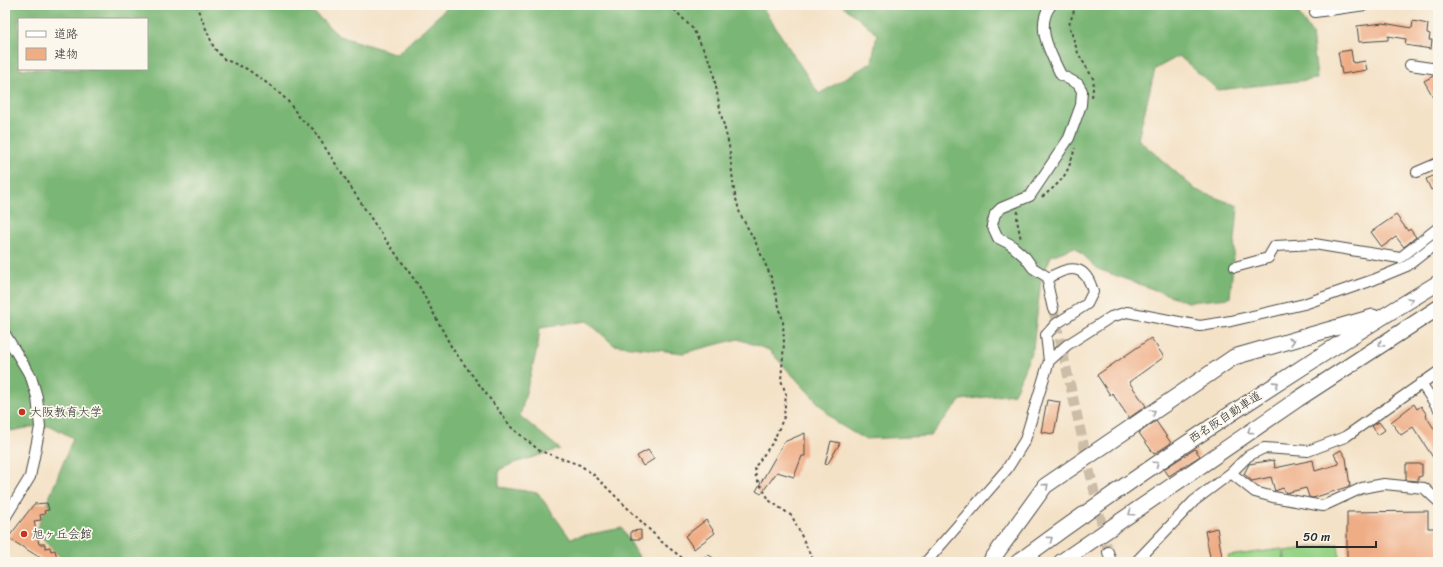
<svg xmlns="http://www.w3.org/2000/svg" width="1443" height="567" font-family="Sriracha,'Klee One',sans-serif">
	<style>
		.green { fill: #98d488; stroke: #62805a }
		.forest { fill: #7ab674; stroke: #527050; fill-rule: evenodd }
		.building { fill: #efad86 }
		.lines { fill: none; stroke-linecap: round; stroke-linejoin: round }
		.minor-tunnel { stroke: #ccbda8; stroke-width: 10; stroke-dasharray: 10 5; stroke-linecap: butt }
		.minor-casing { stroke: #494642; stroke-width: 12 }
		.highway-casing { stroke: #494642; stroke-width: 17 }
		.path { stroke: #494642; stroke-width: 2; stroke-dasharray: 3 3; stroke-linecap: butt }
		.minor { stroke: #fff; stroke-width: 10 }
		.highway { stroke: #fff; stroke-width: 15 }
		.oneway { stroke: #a0a0a0 }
		.poi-dot { fill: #c8321e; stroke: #fbf7ec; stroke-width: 1.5 }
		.labels { text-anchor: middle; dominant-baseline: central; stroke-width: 3.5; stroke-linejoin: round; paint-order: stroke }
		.poi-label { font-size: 12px; fill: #2b2b2b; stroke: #fbf7ec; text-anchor: start }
		.street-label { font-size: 12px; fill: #2b2b2b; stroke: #fbf7ec }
	</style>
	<rect width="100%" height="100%" fill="#fbf7ec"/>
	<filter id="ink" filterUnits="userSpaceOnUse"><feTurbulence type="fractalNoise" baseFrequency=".025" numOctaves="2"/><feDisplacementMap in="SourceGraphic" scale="8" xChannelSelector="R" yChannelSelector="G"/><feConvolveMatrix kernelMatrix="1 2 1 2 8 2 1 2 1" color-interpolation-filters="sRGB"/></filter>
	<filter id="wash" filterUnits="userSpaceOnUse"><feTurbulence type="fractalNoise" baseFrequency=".012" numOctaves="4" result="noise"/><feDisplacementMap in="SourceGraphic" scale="16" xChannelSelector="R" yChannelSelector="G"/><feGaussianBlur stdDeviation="0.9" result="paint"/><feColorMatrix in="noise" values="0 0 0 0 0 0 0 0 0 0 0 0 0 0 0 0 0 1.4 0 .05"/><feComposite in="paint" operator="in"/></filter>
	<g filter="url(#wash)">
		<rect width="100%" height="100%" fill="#f4e2c7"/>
		<!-- green -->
		<path class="green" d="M1338,544l2,18h-55l-1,-11z
			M1282,549l2,13h-55l-1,-6z"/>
		<!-- forest -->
		<path class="forest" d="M5,5h301l33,31 58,18 53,-49h311l58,89 53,-32 5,-28 -35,-29h451l19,29 5,45 -99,11 -39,-34 -24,13 -17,70 58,51 42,16 -8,92 -42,4 -90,-33 -23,-22 -24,9 -10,24 -8,68 -19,46 -53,6 -31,36 -66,3 -27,-16 -68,-73 -31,-11 -55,14 -69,-8 -27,-24 -47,6 -2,18 -18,71 40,33 -46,14 -15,7v17l39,6 32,45 52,-10 20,34h-577l-29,-31 37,-93 -22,-12 -19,1 -22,4 -5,-37zM19,19h128v50h-128z"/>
		<g id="blocks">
			<!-- building -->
			<path class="building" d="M1413,21l15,3 -1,9 3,1 -1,6h3l-1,9 -26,-4 1,-6 -18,-3v4l-29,2 -2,-16 26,-3 29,5z
				M1351,50l2,13 12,-2 2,9 -25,4 -4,-22z
				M1435,75h3v30l-14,-24z
				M1438,174v13l-7,3 -5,-11z
				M1396,215l12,16 2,-2 6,8 -12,10 -8,-10 -14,10 -11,-15z
				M1151,338l13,19 -35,25 17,24 -17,12 -17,-25 -2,2 -13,-20z
				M1047,400l13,2 -6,32 -13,-2z
				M1414,404l3,5 4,-3 6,9 -1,1 12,19v30l-25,-38 -12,8 -10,-13z
				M1156,421l15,22 -17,11 -15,-21z
				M1379,422l6,8 -7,5 -6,-9z
				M805,433v23h-3l-8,21 -17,-5 -16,22 -5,-3 28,-49z
				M831,441l9,2 -13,22 -2,-1z
				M1195,449l5,7 -31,20 -5,-7z
				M648,450l6,9 -11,7 -6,-10z
				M1341,450l5,8 4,28 -37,12 -4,-1 -3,-9 -20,5 -3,-5 -8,3 -4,-14 -19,4 -8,-7 5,-10 25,-4 1,8 38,-8 2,11 24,-7 -5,-10z
				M1406,464h16v12l-4,1v4l-12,-1z
				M47,503l2,7 -5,1 1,3 -5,1 1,5 -7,1 5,23h6v4l5,-1 1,4 4,-1 2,8 -13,2 -36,-22 26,-34z
				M1428,511v17h10v34h-91v-50z
				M706,520l9,13 -21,16 -9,-13z
				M1217,528l6,34h-12l-6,-31z
				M641,530v9h-10v-8z"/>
		</g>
	</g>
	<g filter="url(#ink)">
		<use href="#blocks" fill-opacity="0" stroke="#494642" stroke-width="1"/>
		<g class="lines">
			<!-- minor-tunnel -->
			<path class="minor-tunnel" d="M1053,309l55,243"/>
			<!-- minor casing -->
			<g class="minor-casing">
				<path id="minor" d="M1315,12l50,-7
					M1410,65l28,4
					M1417,172l21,-9
					M1235,267l33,-9 7,-12 39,-2 86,14 38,-30
					M1049,278l-16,-10 -8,-11 -15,-13 -12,-6 -6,-13 3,-11 6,-6 29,-12 39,-58 12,-33 1,-14 -4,-7 -17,-9c-10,-21 -27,-49 -10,-70
					M5,334l26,43 6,20 3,30 -10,50 -25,41
					M1049,361l18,-16 44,-28 16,-5 73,14 31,-5 73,-17 69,-24 34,-14 31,-24
					M1421,383l17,25
					M1231,473l24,19 18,5 50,9 39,-18 22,-4 40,4 14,13
					M1108,552l3,10
					M708,561l1,1
					M926,562l81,-93 18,-29 24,-79 -3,-26 10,-11 31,-20 6,-12c-7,-27 -22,-28 -44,-14l-1,9 5,22
					M1136,562l58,-61 37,-28 17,-17 16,-8 44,3 37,-14 93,-65"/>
			</g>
			<!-- highway casing -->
			<g class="highway-casing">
				<path id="highway" d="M990,562l55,-76 189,-129 139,-40
					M1018,562c136,-100 276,-192 420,-279
					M1061,562l237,-163 140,-91"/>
			</g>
			<!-- path -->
			<path class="path" d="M196,5l18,43 10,11 23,10 24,17 16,14 13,18 13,11 65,100 41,57 33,62 59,79 29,24 40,14 14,10 70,69 17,13 19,3
				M670,5l23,24 19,37 9,48 8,31 5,46 6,23 15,27 16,36 12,44 1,23 -3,36 5,14 -2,23 -11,25 -18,25 1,11 14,23 22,15 22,46
				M1076,5l-7,20 9,28 16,27 -2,17
				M1042,197c23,-18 25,-22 33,-49
				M1018,211l-1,9 4,20"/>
			<!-- minor -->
			<use href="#minor" class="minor"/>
			<!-- highway -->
			<use href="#highway" class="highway"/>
		</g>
		<!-- one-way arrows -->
		<defs><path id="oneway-chevron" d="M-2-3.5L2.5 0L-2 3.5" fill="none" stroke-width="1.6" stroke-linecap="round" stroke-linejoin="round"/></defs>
		<g class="oneway">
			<use href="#oneway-chevron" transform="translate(1410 300) rotate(-31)"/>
			<use href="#oneway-chevron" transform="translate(1292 341) rotate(-16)"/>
			<use href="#oneway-chevron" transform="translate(1381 344) rotate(147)"/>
			<use href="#oneway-chevron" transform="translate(1276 384) rotate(-33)"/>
			<use href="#oneway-chevron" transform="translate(1153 412) rotate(-34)"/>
			<use href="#oneway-chevron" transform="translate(1250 431) rotate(146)"/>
			<use href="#oneway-chevron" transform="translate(1156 464) rotate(-35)"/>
			<use href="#oneway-chevron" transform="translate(1046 486) rotate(-42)"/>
			<use href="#oneway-chevron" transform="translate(1131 513) rotate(145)"/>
			<use href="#oneway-chevron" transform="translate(1050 539) rotate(-36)"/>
		</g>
	</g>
	<!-- markers -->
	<g class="poi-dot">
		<circle cx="22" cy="412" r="4"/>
		<circle cx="24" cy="534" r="4"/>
	</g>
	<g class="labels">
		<!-- poi labels -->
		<g class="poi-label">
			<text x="30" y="412">大阪教育大学</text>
			<text x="32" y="534">旭ヶ丘会館</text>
		</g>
		<!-- street labels -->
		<g class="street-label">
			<text transform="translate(1225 417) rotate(-33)">西名阪自動車道</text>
		</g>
	</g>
	<!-- margin -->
	<rect width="1443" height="567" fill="none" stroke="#fbf7ec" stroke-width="20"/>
	<!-- legend -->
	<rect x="18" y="18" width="130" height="52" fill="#fbf7ec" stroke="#a8a59f"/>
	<rect x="26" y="31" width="20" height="6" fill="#ffffff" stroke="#a8a59f"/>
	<text x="54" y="38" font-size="12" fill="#2b2b2b">道路</text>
	<rect x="26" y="48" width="20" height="12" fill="#efad86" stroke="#a8a59f"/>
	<text x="54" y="58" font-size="12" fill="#2b2b2b">建物</text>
	<!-- scale -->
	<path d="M1297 541v6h79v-6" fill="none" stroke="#2b2b2b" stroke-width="2"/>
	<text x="1303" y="541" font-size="12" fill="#2b2b2b" stroke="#fbf7ec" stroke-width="3" paint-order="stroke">50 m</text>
</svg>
